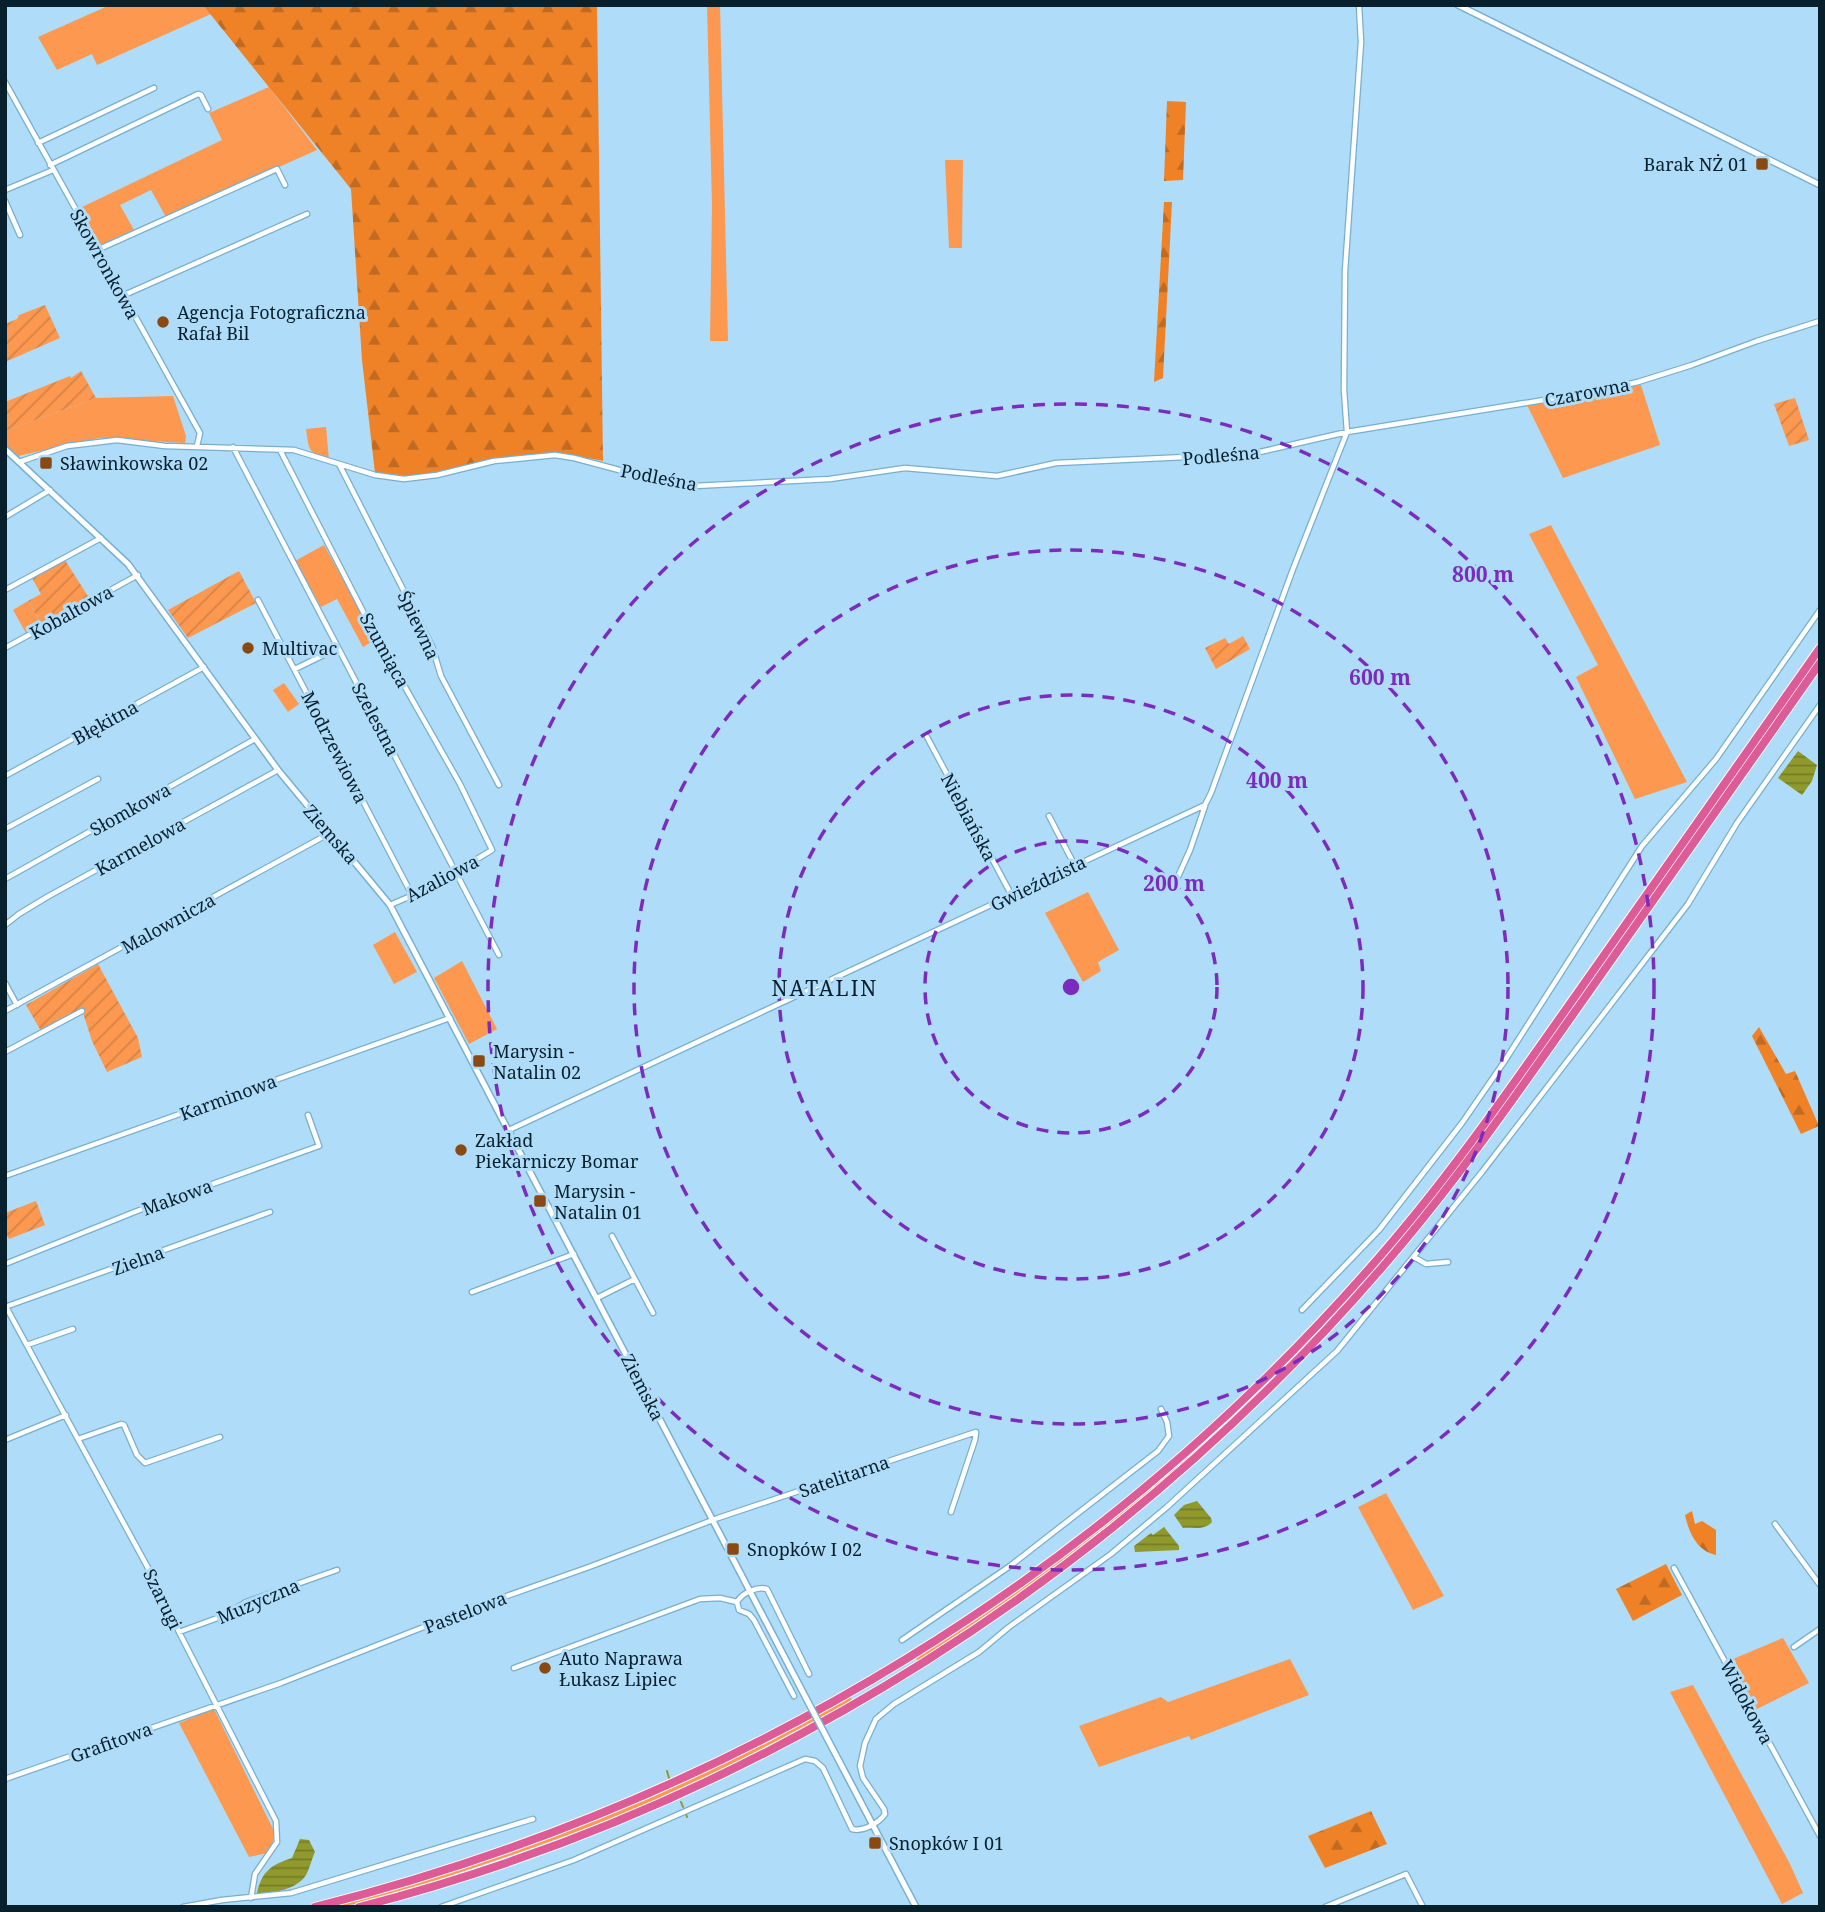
<svg xmlns="http://www.w3.org/2000/svg" width="1825" height="1912" font-family="'Noto Serif',serif">
	<style>
		.grass { fill: #fc984f }
		.forest { fill: url(#forest-firs) }
		.garden { fill: url(#garden-furrows) }
		.water { fill: url(#water-rules) }
		.lines { fill: none; stroke-linecap: round; stroke-linejoin: round }
		.stream { stroke: #909a2c; stroke-width: 2 }
		.minor-casing { stroke: #76afcf; stroke-width: 7 }
		.tertiary-casing { stroke: #76afcf; stroke-width: 8 }
		.motorway-casing { stroke: #fff; stroke-width: 10 }
		.minor { stroke: #fff; stroke-width: 4.5 }
		.tertiary { stroke: #fff; stroke-width: 5 }
		.motorway { stroke: #dd5c97; stroke-width: 8 }
		.tertiary-bridge-casing { stroke: #76afcf; stroke-width: 8; stroke-linecap: butt }
		.tertiary-bridge { stroke: #fff; stroke-width: 5 }
		.ring { fill: none; stroke: #7b2cbf; stroke-width: 3.5; stroke-dasharray: 12 9 }
		.poi-dot { fill: #8a4913; stroke: #afdcf8; stroke-width: 2.5 }
		.labels { text-anchor: middle; dominant-baseline: central; stroke-width: 6; stroke-linejoin: round; paint-order: stroke }
		.poi-label { font-size: 18px; fill: #081f2c; stroke: #afdcf8; text-anchor: start }
		.street-label { font-size: 18px; fill: #081f2c; stroke: #afdcf8 }
		.quarter-label { font-size: 21px; letter-spacing: 2px; fill: #081f2c; stroke: #afdcf8 }
		.centre { fill: #7b2cbf; stroke: #afdcf8; stroke-width: 3.5 }
		.ring-label { font-size: 21px; text-anchor: middle; font-weight: bold; fill: #7b2cbf; stroke: #afdcf8; stroke-width: 6; stroke-linejoin: round; paint-order: stroke }
	</style>
	<defs>
		<pattern id="forest-firs" width="22" height="20" patternUnits="userSpaceOnUse" patternTransform="scale(1.75)"><rect width="22" height="20" fill="#ef8227"/><path d="M5 1l3.5 6h-7zM16 11l3.5 6h-7z" fill="#c06a22"/></pattern>
		<pattern id="garden-furrows" width="10" height="10" patternUnits="userSpaceOnUse" patternTransform="scale(1.75)"><rect width="10" height="10" fill="#fc984f"/><path d="M-1 1l2-2M0 10L10 0M9 11l2-2" fill="none" stroke="#d68345"/></pattern>
		<pattern id="water-rules" width="6" height="5" patternUnits="userSpaceOnUse" patternTransform="scale(1.75)"><rect width="6" height="5" fill="#909a2c"/><path d="M0 2.5h6" fill="none" stroke="#747d26"/></pattern>
	</defs>
	<rect width="100%" height="100%" fill="#afdcf8"/>
	<!-- grass -->
	<path class="grass" d="M110,5h93l8,9 -114,51 -5,-11 -35,16 -19,-33z
		M707,5h13l8,336h-18l2,-135z
		M269,87l48,63 -151,67 -15,-27 -31,15 14,25 -34,15 -20,-37 142,-68 -13,-27z
		M945,160h18l-1,88h-13z
		M1641,385l19,60 -97,33 -36,-73z
		M173,396l13,40 -1,7 -86,-5 -81,18 -13,-12v-13l91,-33z
		M326,427l3,33c-21,-8 -20,-9 -23,-31z
		M1551,525l12,23 124,234 -52,17 -59,-122 22,-12 -69,-131z
		M324,545l52,94 -13,8 -26,-48 -16,8 -26,-46z
		M28,601l13,23 -15,9 -13,-23z
		M1820,652v7l-347,491 -87,110 -118,126 -108,98 -130,102 -112,75 -2,-3c158,-102 304,-219 430,-359 78,-84 141,-179 208,-272 88,-125 177,-250 266,-375z
		M284,683l15,21 -11,8 -15,-22z
		M1088,892l31,58 -21,12 3,9 -18,11 -38,-69z
		M395,932l22,40 -23,12 -21,-39z
		M462,961l35,68 -28,15 -35,-66z
		M1386,1493l58,103 -31,14 -55,-103z
		M1783,1638l26,45 -58,29 -25,-50z
		M1290,1659l19,36 -118,45 -2,-4 -90,31 -20,-41 82,-29 7,5z
		M1693,1685l97,179 13,29 -21,11 -112,-212z
		M850,1697l2,3c-68,38 -137,74 -209,105 -58,25 -118,46 -179,66 -38,13 -99,36 -138,36 41,-11 83,-21 124,-35 139,-45 273,-103 400,-175z
		M214,1709l60,122 -1,10 -6,12 -18,4 -70,-134z"/>
	<!-- forest -->
	<path class="forest" d="M203,5h394l6,456c-21,-4 -42,-8 -64,-7 -46,2 -93,26 -138,23 -8,-1 -18,-3 -26,-4l-13,-113 -11,-171z
		M1167,101l19,1 -3,78 -19,1z
		M1164,202h8l-9,176 -9,4z
		M1759,1027l27,47 9,-3 24,55 -18,8 -49,-98z
		M1692,1511l3,13 7,-3 14,9v25c-19,-4 -27,-22 -31,-40z
		M1666,1564l16,31 -49,26 -17,-32z
		M1371,1811l16,33 -62,24 -17,-32z"/>
	<!-- garden -->
	<path class="garden" d="M45,305l15,33 -55,24v-38l12,-5 2,-4z
		M81,371l15,27 -91,33v-29l65,-26 1,2z
		M1795,398l14,42 -20,6 -15,-42z
		M65,560l26,41 -48,26 -15,-26 13,-7 -9,-16z
		M239,571l17,32 -68,35 -20,-28z
		M1243,636l7,13 -34,20 -11,-21 20,-10 4,6z
		M98,964l40,74 4,19 -35,15 -15,-31 -9,-28 -42,18 -15,-26z
		M36,1201l9,24 -36,14 -4,-8v-18z"/>
	<!-- water -->
	<path class="water" d="M1798,751l19,14 -5,16 -10,14 -24,-17z
		M1197,1501l14,17 1,4c-8,9 -20,5 -29,6l-9,-13 10,-10z
		M1164,1527l15,19v4l-44,2 -1,-6 17,-13 2,2z
		M300,1839l9,1 6,12c-4,8 -6,21 -12,27 -11,11 -31,15 -46,14 5,-22 14,-28 35,-35z"/>
	<g class="lines">
		<!-- stream -->
		<path class="stream" d="M667,1771l2,7
			M681,1802l2,5
			M686,1814l1,3"/>
		<!-- minor casing -->
		<g class="minor-casing">
			<path id="minor" d="M5,82l195,351 -3,13
				M38,143l116,-55
				M50,165l148,-71 3,1 7,14
				M5,190l48,-20
				M5,201l15,34
				M97,250l180,-81 8,16
				M122,296l185,-82
				M233,447l266,508
				M280,450l91,177 89,157 32,66 -65,39 -37,16
				M19,462l48,-16 50,-6 48,6 129,4 81,25 29,4 33,-4 57,-14 61,-6 19,3 90,24 30,4 136,-7 75,-11 92,8 59,-13 195,-9 96,-22 246,-40 45,-10 54,-17 65,-24 63,-20
				M340,466l92,180 9,30 58,109
				M5,517l45,-27
				M5,590l96,-52
				M258,600l154,295
				M5,648l133,-73
				M295,669l43,-21
				M927,737l85,159
				M5,776l199,-109
				M1049,816l26,50
				M5,829l93,-50
				M5,879l250,-140
				M1176,881l14,-31 15,-44
				M5,925l14,-11 28,-17 231,-127
				M5,983l12,22
				M5,1011l325,-178
				M5,1052l77,-41
				M509,1130l696,-325 6,-12 82,-224 54,-137 -3,-42 1,-119 16,-229 -2,-37
				M5,1176l445,-158
				M612,1236l41,77
				M1414,1257l12,7 22,-2
				M5,1264l132,-53 182,-65 -11,-31
				M472,1292l102,-38
				M597,1298l38,-19
				M5,1305l155,285 19,42 97,189 1,21 -22,32 -4,24
				M5,1307l265,-95
				M1302,1310l77,-80 83,-107 42,-61 138,-216 74,-87 104,-149
				M27,1345l46,-16
				M78,1439l43,-15 3,1 13,30 8,8 75,-26
				M5,1440l61,-25
				M1775,1524l45,61
				M1674,1568l146,268
				M179,1632l44,-16 23,-14 91,-32
				M902,1640l108,-74 148,-115 11,-15 -2,-14 -6,-13
				M1794,1647l26,-18
				M514,1668l186,-69 20,-1 17,4
				M794,1696l-40,-76 -5,-6 -10,-4 -2,-8c5,-9 20,-16 30,-13l42,85
				M5,1779l276,-96 186,-73 122,-43 129,-49 258,-86 -1,8 -24,72
				M183,1907l39,-7 69,-7 242,-74
				M441,1907l133,-47 231,-101 10,2 8,7 29,61c11,3 27,-6 33,-15l-1,-5 -21,-31 -3,-12 5,-23 11,-24 18,-15 85,-52 30,-25 102,-73 56,-47 170,-156 145,-179 206,-268 49,-81 83,-118
				M1325,1907l81,-33 17,33"/>
		</g>
		<!-- tertiary casing -->
		<g class="tertiary-casing">
			<path id="tertiary" d="M1458,5l362,180
				M5,449l123,115 150,206 112,135 417,795
				M827,1738l89,169"/>
		</g>
		<!-- motorway casing -->
		<g class="motorway-casing">
			<path id="motorway" d="M315,1907c422,-107 796,-333 1078,-666 68,-80 127,-167 188,-253 79,-113 159,-226 239,-340
				M359,1907c401,-103 764,-335 1032,-650 71,-83 132,-172 195,-261 78,-111 156,-222 234,-333"/>
		</g>
		<!-- minor -->
		<use href="#minor" class="minor"/>
		<!-- tertiary -->
		<use href="#tertiary" class="tertiary"/>
		<!-- motorway -->
		<use href="#motorway" class="motorway"/>
		<!-- tertiary-bridge casing -->
		<g class="tertiary-bridge-casing">
			<path id="tertiary-bridge" d="M807,1700l20,38"/>
		</g>
		<!-- tertiary-bridge -->
		<use href="#tertiary-bridge" class="tertiary-bridge"/>
	</g>
	<!-- distance rings -->
	<g class="ring">
		<circle cx="1071" cy="987" r="146"/>
		<circle cx="1071" cy="987" r="292"/>
		<circle cx="1071" cy="987" r="437"/>
		<circle cx="1071" cy="987" r="583"/>
	</g>
	<!-- markers -->
	<g class="poi-dot">
		<rect x="1755" y="157" width="14" height="14" rx="3.5"/>
		<circle cx="163" cy="322" r="7"/>
		<rect x="39" y="456" width="14" height="14" rx="3.5"/>
		<circle cx="248" cy="648" r="7"/>
		<rect x="472" y="1054" width="14" height="14" rx="3.5"/>
		<circle cx="461" cy="1150" r="7"/>
		<rect x="533" y="1194" width="14" height="14" rx="3.5"/>
		<rect x="726" y="1542" width="14" height="14" rx="3.5"/>
		<circle cx="545" cy="1668" r="7"/>
		<rect x="868" y="1836" width="14" height="14" rx="3.5"/>
	</g>
	<g class="labels">
		<!-- poi labels -->
		<g class="poi-label">
			<text x="1748" y="164" text-anchor="end">Barak NŻ 01</text>
			<text x="177" y="312">Agencja Fotograficzna<tspan x="177" dy="21">Rafał Bil</tspan></text>
			<text x="60" y="463">Sławinkowska 02</text>
			<text x="262" y="648">Multivac</text>
			<text x="493" y="1051">Marysin -<tspan x="493" dy="21">Natalin 02</tspan></text>
			<text x="475" y="1140">Zakład<tspan x="475" dy="21">Piekarniczy Bomar</tspan></text>
			<text x="554" y="1191">Marysin -<tspan x="554" dy="21">Natalin 01</tspan></text>
			<text x="747" y="1549">Snopków I 02</text>
			<text x="559" y="1658">Auto Naprawa<tspan x="559" dy="21">Łukasz Lipiec</tspan></text>
			<text x="889" y="1843">Snopków I 01</text>
		</g>
		<!-- street labels -->
		<g class="street-label">
			<text transform="translate(105 264) rotate(61)">Skowronkowa</text>
			<text transform="translate(1587 392) rotate(-11)">Czarowna</text>
			<text transform="translate(1221 455) rotate(-5)">Podleśna</text>
			<text transform="translate(659 477) rotate(11)">Podleśna</text>
			<text transform="translate(71 612) rotate(-29)">Kobaltowa</text>
			<text transform="translate(419 625) rotate(65)">Śpiewna</text>
			<text transform="translate(385 650) rotate(61)">Szumiąca</text>
			<text transform="translate(376 719) rotate(62)">Szelestna</text>
			<text transform="translate(105 722) rotate(-29)">Błękitna</text>
			<text transform="translate(335 747) rotate(63)">Modrzewiowa</text>
			<text transform="translate(130 809) rotate(-29)">Słomkowa</text>
			<text transform="translate(969 817) rotate(62)">Niebiańska</text>
			<text transform="translate(331 834) rotate(49)">Ziemska</text>
			<text transform="translate(140 846) rotate(-29)">Karmelowa</text>
			<text transform="translate(442 878) rotate(-28)">Azaliowa</text>
			<text transform="translate(1038 883) rotate(-26)">Gwieździsta</text>
			<text transform="translate(168 923) rotate(-29)">Malownicza</text>
			<text transform="translate(228 1097) rotate(-20)">Karminowa</text>
			<text transform="translate(177 1197) rotate(-20)">Makowa</text>
			<text transform="translate(138 1260) rotate(-20)">Zielna</text>
			<text transform="translate(643 1387) rotate(63)">Ziemska</text>
			<text transform="translate(844 1476) rotate(-19)">Satelitarna</text>
			<text transform="translate(163 1599) rotate(64)">Szarugi</text>
			<text transform="translate(258 1601) rotate(-23)">Muzyczna</text>
			<text transform="translate(465 1612) rotate(-21)">Pastelowa</text>
			<text transform="translate(1747 1702) rotate(62)">Widokowa</text>
			<text transform="translate(111 1742) rotate(-20)">Grafitowa</text>
		</g>
		<!-- quarter labels -->
		<g class="quarter-label">
			<text x="825" y="988">NATALIN</text>
		</g>
	</g>
	<circle cx="1071" cy="987" r="10" class="centre"/>
	<g class="ring-label">
		<text x="1483" y="582">800 m</text>
		<text x="1380" y="685">600 m</text>
		<text x="1277" y="788">400 m</text>
		<text x="1174" y="891">200 m</text>
	</g>
	<!-- border -->
	<rect width="1825" height="1912" fill="none" stroke="#081f2c" stroke-width="14"/>
</svg>
